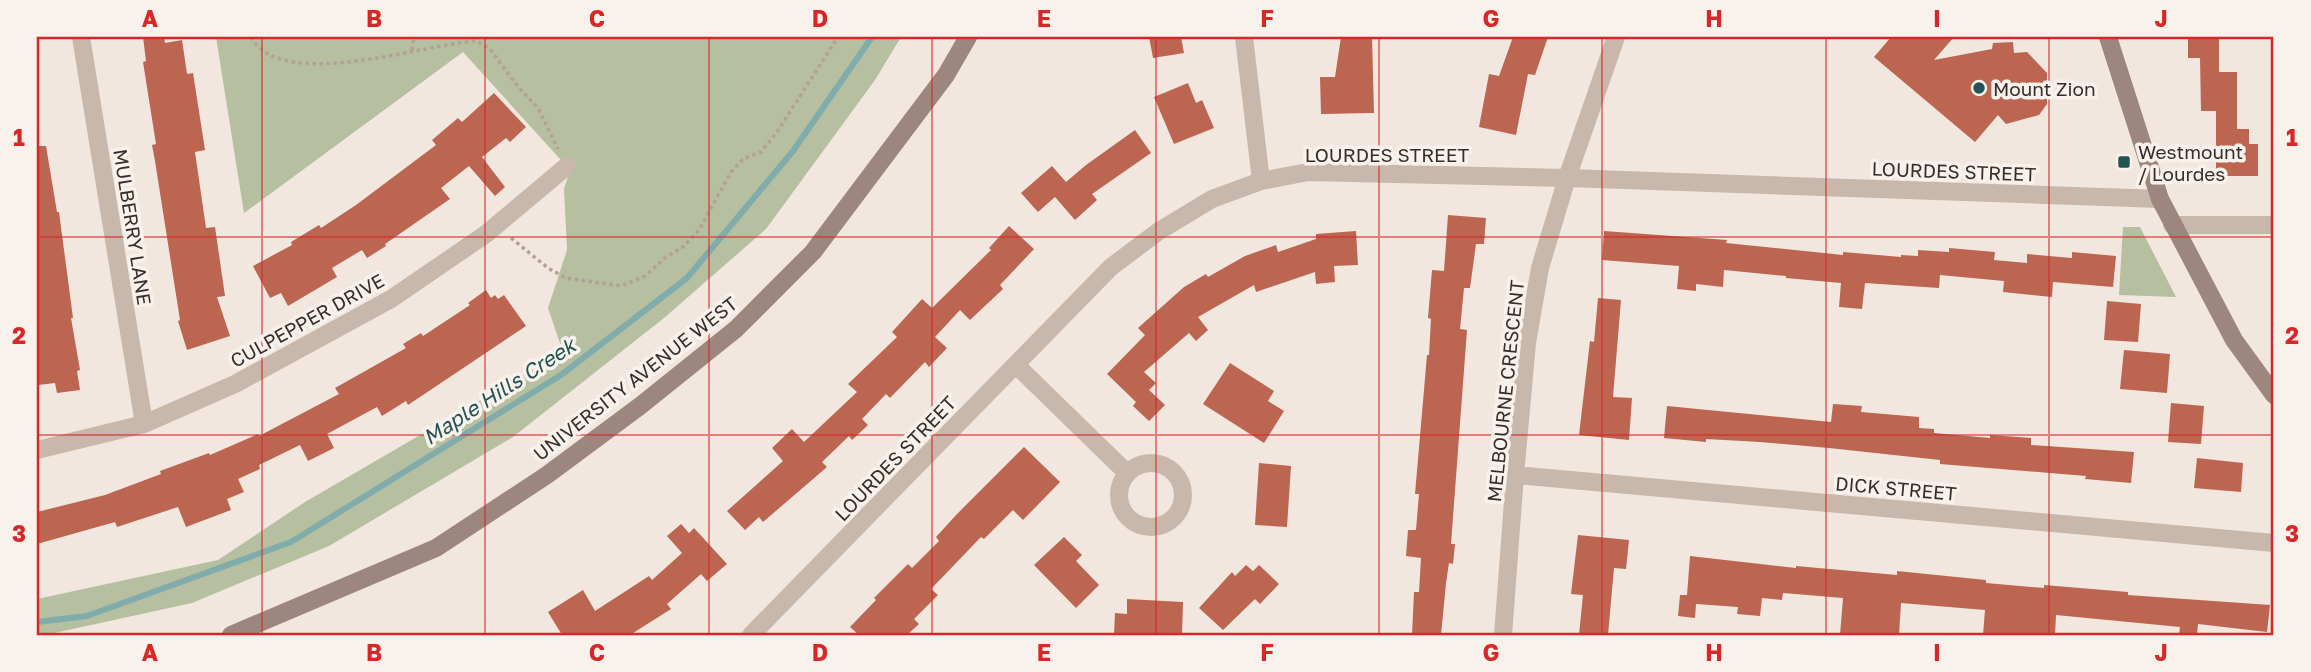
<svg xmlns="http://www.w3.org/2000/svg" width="2311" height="672" font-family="'Golos Text',sans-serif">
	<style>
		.green { fill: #b6bfa0 }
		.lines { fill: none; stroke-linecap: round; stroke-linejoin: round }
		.stream { stroke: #80acab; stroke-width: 6 }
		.building { fill: #bc6551 }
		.path { stroke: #b4a196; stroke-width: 3.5; stroke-dasharray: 3.5 3.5; stroke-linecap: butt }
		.minor { stroke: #c8b7ab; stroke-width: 18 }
		.secondary { stroke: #9c867d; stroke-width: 18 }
		.grid { fill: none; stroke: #d62828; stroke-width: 2; stroke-opacity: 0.55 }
		.poi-dot { fill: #235455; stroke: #f9f1eb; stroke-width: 2.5 }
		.labels { text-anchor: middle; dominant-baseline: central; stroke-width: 7; stroke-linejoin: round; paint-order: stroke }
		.poi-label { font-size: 19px; fill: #372d2a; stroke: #f9f1eb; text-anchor: start }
		.street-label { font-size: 19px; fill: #372d2a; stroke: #f9f1eb }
		.water-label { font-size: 21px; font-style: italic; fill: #235455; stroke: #f9f1eb }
		.neatline { fill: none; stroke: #d62828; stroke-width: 2.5 }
		.grid-label { font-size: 23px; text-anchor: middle; font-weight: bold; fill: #d62828 }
	</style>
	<rect width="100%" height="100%" fill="#f1e7df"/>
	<!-- green -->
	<path class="green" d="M216,37h685l-26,43 -109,149 -102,89 -151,119 -184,109 -137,57 -147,32h-8v-36l181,-39 87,-58 258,-150 -15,-44 19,-58 -3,-61 6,-19 -107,-118 -219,161z
		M2123,227h17l36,70 -57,-2z"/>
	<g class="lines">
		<!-- stream -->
		<path class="stream" d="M37,622l50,-6 204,-74 270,-167 126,-97 106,-127 79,-114"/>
	</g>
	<!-- building -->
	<path class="building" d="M143,37h21l1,6 17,-3 5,34 6,-1 12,77 -10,2 11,76 9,-1 10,69 -8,1 13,39 -43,14 -9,-29 2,-1 -25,-159 -3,-16 4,-1 -13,-82 3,-1z
		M1149,37h32l3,16 -31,5z
		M1341,37h31l2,76 -53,1 -1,-37h15z
		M1513,37h35l-13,38 -7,-1 -12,61 -37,-8 10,-53 10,2z
		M1891,37h63l-20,23 58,-11 1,-6 20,-1 1,11 13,-1 20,21v31l-8,11 -33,9 -8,-9 -23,27 -101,-85z
		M2188,37h31v35h18v57h12v15h9v32h-42v-65h-15l-1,-53h-12z
		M1188,83l8,20 6,-3 12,28 -40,16 -20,-47z
		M494,93l32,34 -16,15 -4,-4 -24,19 23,30 -10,9 -26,-30 -28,22 9,11 -65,45 1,2 -19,12 -5,-8 -30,18 5,9 -49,29 -7,-13 -11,5 -17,-32 39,-21 -1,-3 28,-17 2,3 35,-23 80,-60 -4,-5 26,-22 4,4z
		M1135,130l16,23 -59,41 5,6 -22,20 -20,-23 -17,15 -17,-19 31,-27 14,16 20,-17z
		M37,146h9l11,66h2l14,106h-2l9,52 -3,1 3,19 -23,3 -2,-10 -17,2 -1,-9z
		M1448,215l38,3 -2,26h-8l-6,44h-6l-4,41 7,1 -16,214h4l-2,20 -4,-1 -3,20 -5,52h-29l2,-43h5l2,-34 -15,-2 2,-26h8l3,-36h-4l12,-139h2l2,-36 -3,-1 4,-48 12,1z
		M1009,226l25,23 -34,36 3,4 -33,31 -10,-10 -25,27 12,11 -18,19 -4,-5 -35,36 -4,-4 -24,25 6,6 -16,15 -3,-4 -27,26 5,5 -64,55 -4,-5 -14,13 -18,-19 56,-50 -11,-13 20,-19 12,13 53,-50 -9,-8 49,-47 -5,-5 30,-33 10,9 59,-58 -2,-2z
		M1356,231l2,34 -24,1 1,16 -19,2 -1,-12 -59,20 -2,-7 -56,32 10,13 -12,11 -7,-8 -45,39 12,11 -7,7 16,15 -16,16 -16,-15 3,-4 -29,-28 38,-39 -7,-7 46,-41 22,-13 2,3 37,-21 31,-11 2,7 38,-13v-5z
		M1604,231l123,9 -1,3 117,12v-3l58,5v-2l17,1v-6l31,2v-4l46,4 -1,8 33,3v-9l45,4v-6l44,4 -3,31 -60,-5 -1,15 -49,-5 1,-11 -64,-6 -1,13 -74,-5 -3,26 -23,-2 2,-24 -55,-5v-2l-62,-6 -1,17 -27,-3v7l-19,-2 2,-23 -77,-6z
		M486,290l5,8 4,-3 3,4 6,-4 22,31 -118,79 -2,-4 -24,15 -5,-9 -50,27 7,14 -26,13 -8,-16 -41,20 1,4 -22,10 6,13 -17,7 4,11 -45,17 -8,-20 -61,20 -2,-5 -78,22v-32l68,-17 56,-21 -1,-3 49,-18 1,2 48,-21 1,2 80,-42 -4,-6 71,-40 -3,-4 18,-11 2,3 47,-31 -2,-2z
		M1598,298l23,2 -8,97 19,1 -3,42 -50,-5 11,-94 4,1z
		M2107,301l34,3 -3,38 -34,-2z
		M2124,350l46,4 -3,39 -47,-4z
		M1230,363l44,28 -6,10 16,10 -20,32 -61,-39z
		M2171,403l33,3 -3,38 -33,-2z
		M1833,404l29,2 -1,6 58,5v11l15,1v4l56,5v-3l41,3v7l103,7 -3,31 -46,-4 1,-3 -146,-12v-4l-111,-12 -69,-6 -54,-3v3l-42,-4 3,-32 164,16z
		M1024,447l36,35 -37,38 -10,-10 -29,29 -3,-2 -50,52 7,6 -24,24 5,5 -12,11h-48l-9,-8 26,-27 -2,-2 34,-34 4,4 27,-27 -3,-4 21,-23z
		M2197,458l46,5 -2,29 -47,-4z
		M1259,463l32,3 -4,61 -32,-2z
		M681,524l8,9 5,-5 33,36 -20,17 -6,-7 -34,30 4,5 -41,26h-68l-14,-23 35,-22 12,21 54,-35 3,4 30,-27 -15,-17z
		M1578,535l51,5 -3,29 -12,-1 -6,67h-29l4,-40 -12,-1z
		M1064,537l18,18 -6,6 23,24 -23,23 -42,-43z
		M1690,556l106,12v-2l101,9v-4l89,9v3l58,5v-3l84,7v3l142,10 -3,27 -69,-8 -1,11h-18l1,-8 -124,-12 -1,20h-72l2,-25 -84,-7 -2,32h-59l3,-37 -60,-5 -1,7 -20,-2 -2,18 -23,-2 1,-7 -42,-3 -1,14 -17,-2 2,-21h7z
		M1246,565l7,6 6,-6 20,19 -19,20 -5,-5 -32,31 -24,-22 33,-36 3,4z
		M1127,599l56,3 -1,33h-68l1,-22 12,1z"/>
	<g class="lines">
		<!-- path -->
		<path class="path" d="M251,37c31,56 172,7 225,4l14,8 29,39 19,20 20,41
			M412,50l2,-13
			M511,238l37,30 18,10 55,8 24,-10 21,-19 17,-10 16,-17 32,-58 12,-13 18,-7 16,-20 61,-95"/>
		<!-- minor -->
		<path class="minor" d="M81,37l63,387
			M1244,37l17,144
			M2172,225h102
			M1016,365l111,108
			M37,450l107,-26 91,-40 156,-85 95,-65 81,-68
			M1119 495a32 32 0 1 1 64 0a32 32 0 1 1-64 0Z
			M1515,475l759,68
			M751,635l360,-368 48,-36 53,-32 49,-18 47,-9 259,6 593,21
			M1503,635l12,-160 12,-132 13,-75 27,-90 49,-141"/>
		<!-- secondary -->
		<path class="secondary" d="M2108,37l52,162 74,141 40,55
			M231,635l205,-87 111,-73 93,-69 96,-77 77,-77 133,-177 22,-38"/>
	</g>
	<!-- grid -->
	<path class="grid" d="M262,37v598M485,37v598M709,37v598M932,37v598M1156,37v598M1379,37v598M1602,37v598M1826,37v598M2049,37v598M37,237h2237M37,435h2237"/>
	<!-- markers -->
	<g class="poi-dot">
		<circle cx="1979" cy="88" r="7"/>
		<rect x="2117" y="155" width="14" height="14" rx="3.5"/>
	</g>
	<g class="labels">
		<!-- poi labels -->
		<g class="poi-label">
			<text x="1993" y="88">Mount Zion</text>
			<text x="2138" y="151">Westmount<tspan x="2138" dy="22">/ Lourdes</tspan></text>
		</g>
		<!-- street labels -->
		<g class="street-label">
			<text x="1387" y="154">LOURDES STREET</text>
			<text transform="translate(1954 171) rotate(2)">LOURDES STREET</text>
			<text transform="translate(133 227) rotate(81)">MULBERRY LANE</text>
			<text transform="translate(307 320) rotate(-29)">CULPEPPER DRIVE</text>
			<text transform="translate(635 378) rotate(-38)">UNIVERSITY AVENUE WEST</text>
			<text transform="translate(1505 391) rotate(-84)">MELBOURNE CRESCENT</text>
			<text transform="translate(895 458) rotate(-46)">LOURDES STREET</text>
			<text transform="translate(1896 488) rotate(5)">DICK STREET</text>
		</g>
		<!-- water labels -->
		<g class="water-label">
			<text transform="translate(499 391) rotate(-33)">Maple Hills Creek</text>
		</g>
	</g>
	<!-- border -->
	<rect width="2311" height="672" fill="none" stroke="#f9f1eb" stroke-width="77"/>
	<rect x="38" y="38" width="2234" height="596" class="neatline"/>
	<g class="grid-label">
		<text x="150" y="27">A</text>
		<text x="374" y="27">B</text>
		<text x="597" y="27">C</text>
		<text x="820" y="27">D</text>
		<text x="1044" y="27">E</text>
		<text x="1267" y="27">F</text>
		<text x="1491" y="27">G</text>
		<text x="1714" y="27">H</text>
		<text x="1937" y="27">I</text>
		<text x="2161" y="27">J</text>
		<text x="19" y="146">1</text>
		<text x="2292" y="146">1</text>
		<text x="19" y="344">2</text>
		<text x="2292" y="344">2</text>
		<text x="19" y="542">3</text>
		<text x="2292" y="542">3</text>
		<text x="150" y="661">A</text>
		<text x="374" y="661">B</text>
		<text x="597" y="661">C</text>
		<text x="820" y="661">D</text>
		<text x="1044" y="661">E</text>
		<text x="1267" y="661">F</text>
		<text x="1491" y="661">G</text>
		<text x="1714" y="661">H</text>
		<text x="1937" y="661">I</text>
		<text x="2161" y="661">J</text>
	</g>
</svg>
